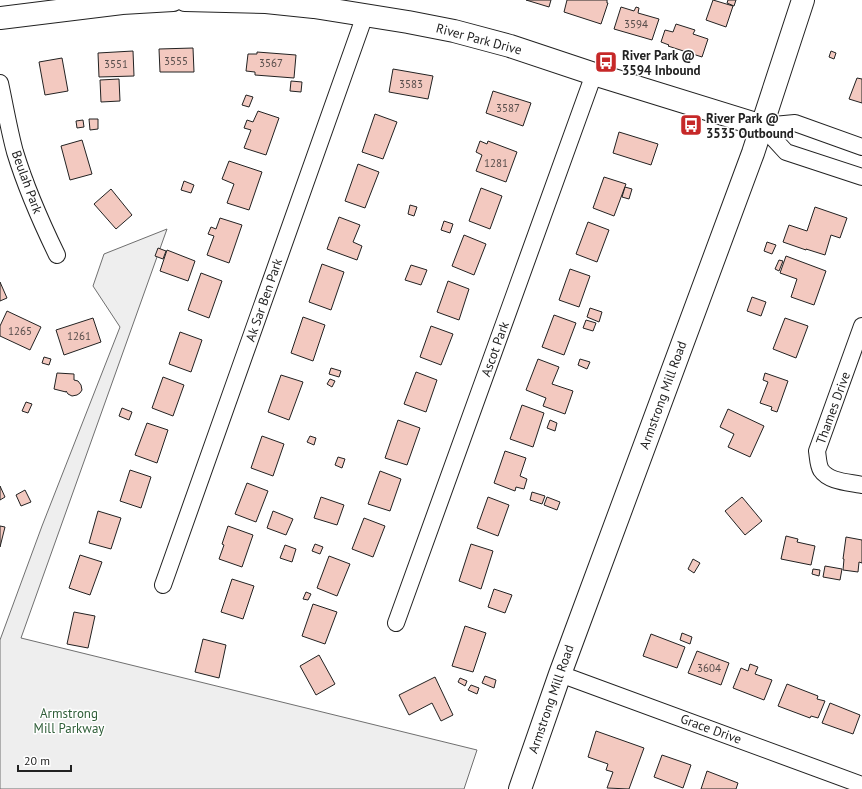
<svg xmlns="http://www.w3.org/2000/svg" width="862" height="789" font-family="'PT Sans',sans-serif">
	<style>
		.green { fill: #eee; stroke: #6f6f6f }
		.building { fill: #f3c9c0; stroke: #222 }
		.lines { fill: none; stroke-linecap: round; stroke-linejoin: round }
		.street-casing { stroke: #222; stroke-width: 18 }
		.secondary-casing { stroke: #222; stroke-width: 24 }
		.street { stroke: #fff; stroke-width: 16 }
		.secondary { stroke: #fff; stroke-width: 22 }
		.labels { text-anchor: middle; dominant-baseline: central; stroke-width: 3; stroke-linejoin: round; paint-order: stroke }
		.number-label { font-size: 11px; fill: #564c4a }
		.street-label { font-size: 13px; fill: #222; stroke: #fff }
		.poi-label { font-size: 13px; font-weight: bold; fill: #222; stroke: #fff; text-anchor: start }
		.park-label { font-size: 13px; fill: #2f5e38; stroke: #fff }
	</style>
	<rect width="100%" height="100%" fill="#fff"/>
	<!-- green -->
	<path class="green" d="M167,229l-146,409 456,112 -13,39h-464v-149l42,-114 78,-199 -27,-41 11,-32z"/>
	<!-- building -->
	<path class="building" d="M526,0h25l-2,7z
		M567,0h40v3h1l-7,21 -37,-12z
		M713,0l20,6 -7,21 -20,-7z
		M728,0h8l-2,6 -7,-3z
		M621,7l13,4 2,-4 3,1 -1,5 21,6 -7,21 -38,-11z
		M676,24l19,6 -2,4 15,5 -6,18 -34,-11 1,-1 -8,-3 4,-12 8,2z
		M193,48l1,24h-34l-1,-23z
		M133,51l1,25 -35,1 -1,-24z
		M831,51l5,2 -2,6 -5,-2z
		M257,52l39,3 -2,23 -39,-3v-3l-9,-1 2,-17h9z
		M62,58l6,33 -23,4 -6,-33z
		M393,69l40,7 -5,23 -39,-7z
		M857,78l5,1v24l-13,-4z
		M119,79l1,22 -19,1 -1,-22z
		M291,81l11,1 -1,10 -11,-1z
		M493,91l38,12 -8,23 -37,-13z
		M246,95l7,2 -4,10 -7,-2z
		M258,111l21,7 -13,37 -22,-7 7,-18 -7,-2 3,-8 6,2z
		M375,114l22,8 -14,37 -21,-7z
		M89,119h9v10l-8,1z
		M83,120l1,7 -7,1 -1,-7z
		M619,132l39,12 -7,21 -38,-12z
		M82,140l10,34 -22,6 -9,-34z
		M480,141l7,3 1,-3 29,11 -11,30 -30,-11 6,-16 -6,-3z
		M229,161l33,11 -13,38 -22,-7 7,-19 -12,-5z
		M358,164l21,8 -14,36 -20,-7z
		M604,177l22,7 -12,32 -21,-8z
		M184,181l10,4 -3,8 -10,-3z
		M625,187l7,2 -3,10 -7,-2z
		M481,188l21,8 -12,33 -21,-8z
		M111,189l21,26 -16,14 -22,-25z
		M410,205l7,2 -3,9 -6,-2z
		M815,207l32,11 -7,20 -9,-3 -6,20 -19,-6v1l-23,-8 6,-17 18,6z
		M339,217l21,8 -7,17 9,4 -5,14 -30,-11z
		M220,218l22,7 -13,38 -22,-8 7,-19 -6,-2 3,-7 5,2z
		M444,221l9,3 -3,9 -9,-3z
		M588,222l21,8 -12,32 -21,-8z
		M464,235l22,9 -12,31 -22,-9z
		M767,242l9,3 -4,9 -8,-3z
		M158,248l8,3 -3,8 -8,-3z
		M167,250l28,11 -7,20 -28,-10z
		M786,256l40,15 -12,34 -23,-8 6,-18 -17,-6z
		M779,260l4,1 -4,10 -4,-2z
		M322,264l22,8 -13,38 -22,-8z
		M411,265l16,5 -6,15 -16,-5z
		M570,269l20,7 -11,31 -20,-7z
		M201,273l21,8 -13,37 -21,-8z
		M448,281l21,8 -10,31 -22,-8z
		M0,282l7,16 -7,3z
		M752,297l14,5 -5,14 -14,-5z
		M590,308l12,4 -3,10 -12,-5z
		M7,311l34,16 -11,23 -30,-14v-10z
		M554,315l22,8 -12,32 -22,-8z
		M303,317l22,8 -12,36 -22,-8z
		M93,318l8,24 -37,13 -8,-25z
		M785,318l23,8 -12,32 -23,-9z
		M586,320l10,3 -3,8 -10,-3z
		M431,326l22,8 -12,31 -21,-8z
		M180,332l22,8 -11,32 -22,-8z
		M44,357l7,2 -2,6 -7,-2z
		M538,359l21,8 -7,17 21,7 -8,23 -22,-8 3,-8 -20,-8z
		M580,359l10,3 -3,7 -9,-4z
		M331,368l10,3 -2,6 -10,-3z
		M416,372l21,8 -11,32 -22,-8z
		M57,373l17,1v6l4,1 3,4 1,5 -2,3 -3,2 -5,1 -4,-2 -2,-3v1l-12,-3z
		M765,373l23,8 -11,31 -6,-2 1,-3 -12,-4 8,-21 -5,-2z
		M281,375l22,7 -14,38 -21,-8z
		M163,377l21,8 -11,31 -21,-8z
		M330,379l5,2 -3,6 -5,-3z
		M26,402l6,2 -4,9 -6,-2z
		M522,405l22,8 -11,34 -23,-8z
		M122,408l10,4 -3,8 -10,-4z
		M728,409l36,17 -14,31 -22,-10 6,-13 -14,-7z
		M398,420l22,8 -13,37 -22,-7z
		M550,420l7,3 -2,8 -8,-3z
		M147,423l21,7 -11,33 -22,-8z
		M262,436l22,8 -11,32 -22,-8z
		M310,436l6,2 -2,7 -7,-3z
		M505,451l21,7 -6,18 7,3 -3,10 -8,-2 -1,4 -21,-8z
		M338,457l7,2 -3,9 -7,-3z
		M130,470l21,7 -10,31 -21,-7z
		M380,471l21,8 -11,32 -22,-7z
		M247,483l21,8 -12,31 -21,-8z
		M0,486l5,11 -5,3z
		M25,490l6,12 -10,4 -5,-11z
		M532,492l13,4 -3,8 -12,-4z
		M321,497l23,8 -7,20 -23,-7z
		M488,497l21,8 -11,31 -21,-8z
		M547,497l13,5 -3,8 -13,-5z
		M742,497l20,24 -17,14 -20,-24z
		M98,511l23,7 -10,31 -22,-6z
		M273,511l20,8 -7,16 -19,-7z
		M364,518l21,8 -12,31 -21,-8z
		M0,526l5,1 -5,20z
		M228,526l25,9 -11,32 -23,-8 5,-14 -2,-1z
		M786,536l12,3 -1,3 18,4 -4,19 -30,-6z
		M846,537l16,3v23l-3,-1 -1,10 -15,-2 1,-11h-1z
		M315,544l8,3 -3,7 -8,-3z
		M471,544l22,7 -12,38 -22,-8z
		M285,545l11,4 -4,13 -12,-4z
		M80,555l22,7 -12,33 -21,-7z
		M329,556l21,8 -13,32 -20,-8z
		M693,559l7,4 -6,10 -6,-4z
		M825,566l17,3 -2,11 -17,-3z
		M813,569l7,1 -1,6 -7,-2z
		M232,579l22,7 -11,33 -22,-7z
		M494,589l18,6 -7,18 -17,-6z
		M306,592l5,2 -3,6 -5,-1z
		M313,604l24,8 -12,32 -23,-8z
		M74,612l21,4 -7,32 -21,-4z
		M465,626l21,7 -13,39 -21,-6z
		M682,633l10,4 -2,7 -10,-4z
		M651,634l34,13 -8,21 -34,-12z
		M203,639l23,6 -7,33 -24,-6z
		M697,651l32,12 -8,22 -33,-12z
		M319,655l16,29 -19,11 -16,-29z
		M750,664l8,3 -3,7 17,6 -8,20 -31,-12 8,-20 7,3z
		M485,676l11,4 -2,8 -12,-5z
		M435,677l18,38 -12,6 -9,-18 -23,12 -10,-20z
		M460,678l7,3 -2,5 -7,-4z
		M787,684l31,12 -1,3 8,2 -7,17 -7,-2 -1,2 -32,-12z
		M471,685l8,3 -2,6 -9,-4z
		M830,703l30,12 -7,19 -31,-11z
		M596,731l48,17 -15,41 -22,-1 6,-16 -7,-2 2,-6 -20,-7z
		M662,755l29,10 -8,23 -29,-11z
		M707,771l31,12 -2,6h-35z"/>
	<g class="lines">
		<!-- street casing -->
		<g class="street-casing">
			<path id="street" d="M0,83c5,23 9,47 15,69 11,36 26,70 42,103
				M762,126l24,26 76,25
				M762,126l33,-3 67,24
				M862,326l-45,125c1,6 1,14 4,19 8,12 28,12 41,15
				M163,585l202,-570
				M396,623l198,-549
				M560,674l302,111"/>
		</g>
		<!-- secondary casing -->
		<g class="secondary-casing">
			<path id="secondary" d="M185,0l81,2 48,5 94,15 46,9 56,15 84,28 168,52
				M0,18l122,-15 51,-3
				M520,789l40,-115 193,-521 50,-153"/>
		</g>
		<!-- street -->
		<use href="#street" class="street"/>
		<!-- secondary -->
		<use href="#secondary" class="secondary"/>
	</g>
	<!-- icons -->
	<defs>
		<g id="bus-square" transform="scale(1.15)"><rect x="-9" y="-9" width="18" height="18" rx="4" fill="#c62828" stroke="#fff"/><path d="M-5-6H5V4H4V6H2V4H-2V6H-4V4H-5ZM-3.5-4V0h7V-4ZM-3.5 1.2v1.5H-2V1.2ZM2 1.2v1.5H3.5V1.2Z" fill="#fff"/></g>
	</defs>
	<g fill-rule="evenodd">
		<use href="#bus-square" x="606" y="62"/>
		<use href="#bus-square" x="691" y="125"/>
	</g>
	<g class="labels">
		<!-- number labels -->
		<g class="number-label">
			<text x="636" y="24">3594</text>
			<text x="176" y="61">3555</text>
			<text x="271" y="63">3567</text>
			<text x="116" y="64">3551</text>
			<text x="411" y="84">3583</text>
			<text x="508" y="108">3587</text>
			<text x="496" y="163">1281</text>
			<text x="20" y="331">1265</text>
			<text x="79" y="336">1261</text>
			<text x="709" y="668">3604</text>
		</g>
		<!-- street labels -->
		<g class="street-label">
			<text transform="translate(479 39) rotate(15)">River Park Drive</text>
			<text transform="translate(27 182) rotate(70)">Beulah Park</text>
			<text transform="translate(264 300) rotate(-71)">Ak Sar Ben Park</text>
			<text transform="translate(495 349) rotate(-70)">Ascot Park</text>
			<text transform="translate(663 395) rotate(-70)">Armstrong Mill Road</text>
			<text transform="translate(833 408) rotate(-70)">Thames Drive</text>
			<text transform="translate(551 699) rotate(-71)">Armstrong Mill Road</text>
			<text transform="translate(711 729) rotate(20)">Grace Drive</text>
		</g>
		<!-- poi labels -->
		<g class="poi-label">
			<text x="622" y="55">River Park @<tspan x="622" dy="15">3594 Inbound</tspan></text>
			<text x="706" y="118">River Park @<tspan x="706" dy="15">3535 Outbound</tspan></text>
		</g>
		<!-- park labels -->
		<g class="park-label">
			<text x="69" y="713">Armstrong<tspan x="69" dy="15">Mill Parkway</tspan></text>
		</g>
	</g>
	<!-- scale -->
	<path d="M18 765v6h53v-6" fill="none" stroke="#222222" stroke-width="2"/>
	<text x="24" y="765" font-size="12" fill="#222222" stroke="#ffffff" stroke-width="3" paint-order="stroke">20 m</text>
</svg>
